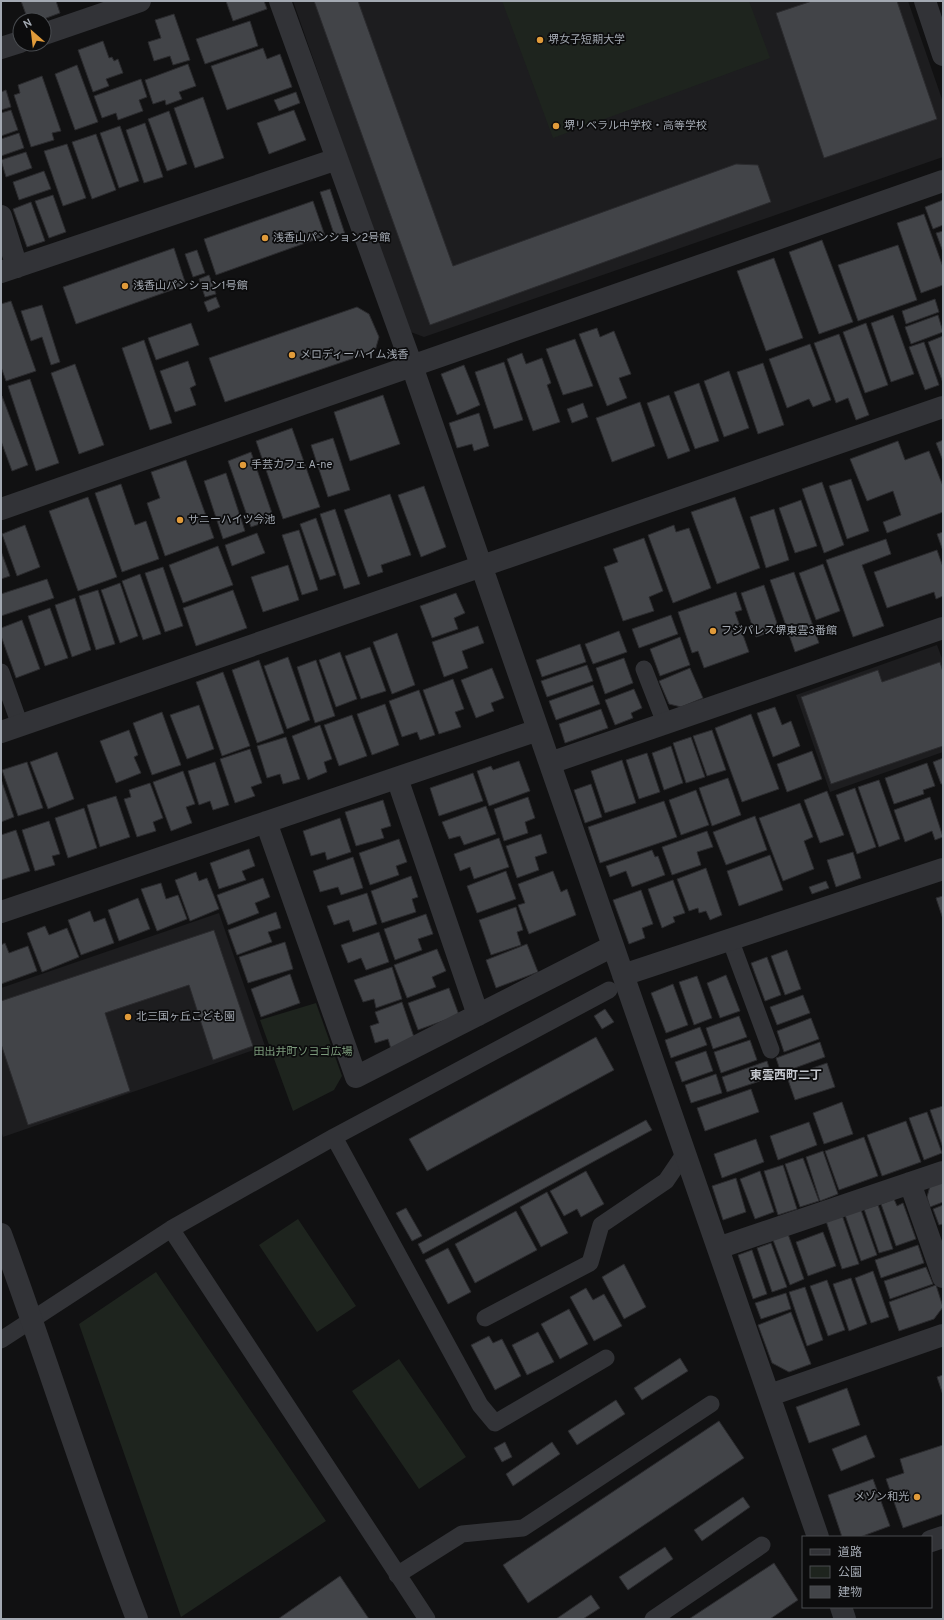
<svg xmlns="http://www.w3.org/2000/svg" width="944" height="1620" font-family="Overpass,'Noto Sans JP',sans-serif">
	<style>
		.built { fill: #1d1d1f }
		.green { fill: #1e241e }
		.building { fill: #424448; stroke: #2b2b2e }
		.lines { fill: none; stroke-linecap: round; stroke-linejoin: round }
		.service { stroke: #323337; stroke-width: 17 }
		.minor { stroke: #323337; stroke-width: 22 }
		.tertiary { stroke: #323337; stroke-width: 22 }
		.poi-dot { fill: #e19b3a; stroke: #0c0c0d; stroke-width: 1.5 }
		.labels { text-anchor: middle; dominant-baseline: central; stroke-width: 3.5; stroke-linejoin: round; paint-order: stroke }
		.poi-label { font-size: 11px; fill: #a3a9b2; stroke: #0c0c0d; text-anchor: start }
		.park-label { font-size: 11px; fill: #7c9b7c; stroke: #0c0c0d }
		.neighbourhood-label { font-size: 12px; font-weight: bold; fill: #c4c7ce; stroke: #0c0c0d }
	</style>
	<rect width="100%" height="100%" fill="#111112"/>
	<!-- built -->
	<path class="built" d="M293,1h615l35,101v55l-519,180 -16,-6z
		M937,645l6,16v91l-113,40 -34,-97z
		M219,913l46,133 -262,91 -2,-6v-143z"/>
	<!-- green -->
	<path class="green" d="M502,1h247l21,57 -217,80z
		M316,1003l26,73 -8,14 -41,21 -33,-91z
		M298,1219l58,87 -39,26 -58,-87z
		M156,1272l170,249 -145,96 -102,-293z
		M399,1359l67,98 -47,32 -67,-98z"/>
	<!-- building -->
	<path class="building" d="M21,1h35l4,12 -19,7h-13z
		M226,1h38l3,8 -34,12z
		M314,1h44l95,265 283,-102 22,1 13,37 -341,123z
		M812,1h85l40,118 -113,39 -48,-145z
		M174,14l16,46 -17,5 -3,-9 -16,5 -6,-19 13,-4 -6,-18z
		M250,21l8,25 -53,18 -9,-25z
		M103,41l6,17 3,-1 2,4 4,-2 5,14 -17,6 3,7 -16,6 -15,-42z
		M263,48l4,11 13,-5 12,33 -65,23 -16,-44z
		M188,64l8,22 -17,6 3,7 -16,6 -1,-5 -12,4 -8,-24z
		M77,65l21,57 -23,8 -20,-56z
		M42,76l19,55 -9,2 2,7 -23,7 -17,-52 6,-2 -2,-8z
		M141,79l6,18 -8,3 4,11 -25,9 -2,-7 -14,5 -8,-22z
		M6,90l5,17 -10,3v-18z
		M296,92l4,11 -21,8 -5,-11z
		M203,97l21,61 -29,10 -21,-60z
		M11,110l7,20 -17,6v-23z
		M294,110l12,30 -37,14 -12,-31z
		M169,111l18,53 -20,7 -19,-52z
		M145,123l18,54 -19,6 -18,-53z
		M120,126l19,55 -20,7 -19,-55z
		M19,133l5,15 -23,8v-17z
		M96,134l20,56 -24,9 -20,-57z
		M67,144l19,54 -23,8 -19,-55z
		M26,152l6,16 -26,9 -5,-17z
		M44,171l7,18 -32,11 -6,-18z
		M330,189l15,45 -10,3 -15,-45z
		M53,195l13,37 -17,6 -14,-37z
		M943,200v25l-10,4 -8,-22z
		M313,201l12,35 -109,39 -12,-36z
		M31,202l14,39 -18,6 -14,-38z
		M924,214l19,53v18l-22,8 -24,-70z
		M943,231v21l-7,-19z
		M822,240l31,82 -34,12 -30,-82z
		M898,245l19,55 -59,21 -20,-56z
		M174,248l12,37 -110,39 -13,-37z
		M197,250l8,23 -12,4 -8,-23z
		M774,258l29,80 -37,13 -29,-80z
		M209,275l7,19 -11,3 -6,-18z
		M216,297l4,10 -12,5 -4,-10z
		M935,299l4,13 -33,12 -4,-13z
		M11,301l25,70 -30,10 -5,-14v-63z
		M42,305l18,57 -9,3 -9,-28 -11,4 -10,-30z
		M357,307l12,7 10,23 -4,14 -150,51 -16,-44z
		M893,315l21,59 -23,8 -20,-59z
		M938,315l5,17 -32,12 -6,-17z
		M191,323l8,22 -43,15 -8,-22z
		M866,323l22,62 -23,8 -22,-61z
		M597,328l3,9 14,-6 17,43 -12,4 8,20 -20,8 -28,-72z
		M839,334l30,81 -13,5 -8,-22 -12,5 -22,-60z
		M943,336v47l-15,-41z
		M575,339l18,47 -30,9 -17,-46z
		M144,340l28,83 -22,7 -28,-82z
		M924,342l15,43 -14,5 -16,-43z
		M810,344l21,56 -18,7 -4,-8 -22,9 -18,-49z
		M522,353l4,11 16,-6 9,25 -4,2 13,37 -27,9 -26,-72z
		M188,361l8,24 -6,3 6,17 -21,7 -15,-41z
		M504,362l19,58 -29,9 -19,-57z
		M763,363l21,62 -26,9 -21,-62z
		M75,364l29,81 -25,9 -28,-81z
		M464,365l16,40 -23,10 -16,-41z
		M729,371l20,57 -25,9 -20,-56z
		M30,379l29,84 -23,8 -28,-85z
		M699,383l20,58 -24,8 -21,-57z
		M383,395l17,49 -50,17 -16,-49z
		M669,395l21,56 -22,8 -21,-56z
		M1,396h1l26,69 -16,6 -11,-30z
		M640,402l15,44 -43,16 -16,-44z
		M583,403l5,14 -16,6 -5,-14z
		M479,413l10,33 -15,5 -2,-7 -15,4 -8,-25z
		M292,428l28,79 -37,12 -27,-78z
		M333,438l17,52 -22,7 -17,-52z
		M943,440v21l-7,-18z
		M898,441l7,19 24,-9 14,35v26l-56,21 -4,-11 18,-7 -8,-24 -26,10 -17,-42z
		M251,452l23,67 -23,8 -23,-66z
		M186,460l28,78 -49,18 -18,-53 13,-5 -9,-26z
		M226,473l19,58 -22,8 -19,-58z
		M851,479l18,52 -22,8 -18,-53z
		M822,482l22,63 -20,8 -22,-64z
		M121,484l14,41 11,-4 13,38 -37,13 -27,-79z
		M424,486l22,61 -25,10 -23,-62z
		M390,494l21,61 -30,10 2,7 -15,5 -24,-67z
		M88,497l29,80 -39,14 -29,-80z
		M735,497l25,71 -43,16 -26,-72z
		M801,500l16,46 -22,7 -16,-45z
		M335,509l25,75 -16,5 -24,-75z
		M774,509l15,51 -23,8 -16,-51z
		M316,518l20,57 -16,5 -20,-56z
		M25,525l15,42 -23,9 -15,-42z
		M674,525l2,7 13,-4 22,60 -38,15 -25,-68z
		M299,530l19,60 -16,5 -20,-60z
		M943,532v19l-6,-17z
		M257,533l8,20 -33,13 -7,-21z
		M644,538l19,53 -14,6 5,14 -31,10 -19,-54 14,-5 -5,-13z
		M886,539l5,15 -29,11 22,61 -31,11 -27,-77z
		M218,546l15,39 -50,18 -14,-38z
		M937,550l6,17v29l-7,3 -2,-7 -47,16 -13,-36z
		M1,551l9,25 -9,3z
		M823,564l17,47 -24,9 -17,-47z
		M288,565l11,35 -36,12 -12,-35z
		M163,567l20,59 -18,6 -20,-59z
		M794,572l25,71 -24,9 -25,-72z
		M140,574l21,60 -18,6 -21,-59z
		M47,579l7,19 -53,18v-22z
		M120,583l18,53 -18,7 -19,-53z
		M764,585l15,44 -23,8 -15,-44z
		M98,590l17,54 -19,6 -17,-54z
		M233,590l14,38 -51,18 -13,-38z
		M736,592l6,18 -7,2 14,40 -45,16 -6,-17 -6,2 -14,-41z
		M456,593l9,20 -11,5 4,11 -26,9 -12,-32z
		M75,598l16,52 -19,7 -17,-52z
		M50,608l18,50 -23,8 -17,-50z
		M671,615l7,19 -39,14 -7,-19z
		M22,620l18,49 -24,9 -15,-42v-8z
		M478,626l6,17 -22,8 6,17 -24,9 -12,-35z
		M619,631l8,21 -34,12 -8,-20z
		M397,633l18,52 -23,9 -19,-52z
		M680,637l10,28 -30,11 -10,-27z
		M580,644l6,18 -44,15 -6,-17z
		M370,647l16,44 -25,8 -16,-43z
		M340,652l17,47 -21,8 -17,-47z
		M288,657l22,63 -23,9 -23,-63z
		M624,658l9,25 -28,11 -9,-26z
		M259,660l25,73 -27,10 -25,-73z
		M316,660l19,56 -20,7 -18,-56z
		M940,662l3,10v74l-112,38 -30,-87 77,-27 4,12z
		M587,665l6,16 -46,16 -6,-16z
		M492,668l12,30 -13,5 3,8 -18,7 -15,-38z
		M690,668l13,30 -22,9 -12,-3 -10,-23z
		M223,672l27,74 -28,10 -26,-74z
		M453,679l11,30 -9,3 6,15 -22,7 -16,-44z
		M593,685l7,19 -44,16 -7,-19z
		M634,689l8,19 -11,5 2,5 -18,7 -10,-25z
		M419,690l16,45 -15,5 -3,-8 -15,5 -13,-36z
		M385,704l14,41 -27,10 -15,-41z
		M199,705l15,44 -27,10 -17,-44z
		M775,707l7,18 9,-4 9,25 -27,11 -16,-44z
		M601,709l7,19 -43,15 -6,-19z
		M162,712l19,53 -29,10 -19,-52z
		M751,714l28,75 -37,13 -27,-74z
		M352,715l15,41 -28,10 -15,-41z
		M320,725l12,34 -8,3 3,10 -19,8 -16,-44z
		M129,730l9,25 -4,2 7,16 -25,10 -16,-42z
		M712,730l14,40 -19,6 -14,-40z
		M286,737l14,42 -17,5 -3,-10 -13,4 -10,-32z
		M691,737l14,40 -19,6 -13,-40z
		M671,746l12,37 -19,7 -12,-37z
		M250,749l12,34 -11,4 4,9 -20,7 -15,-44z
		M812,751l10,28 -35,13 -10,-28z
		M57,752l17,47 -26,10 -18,-47z
		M647,753l13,39 -21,7 -13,-39z
		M943,758v26h-2l-8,-22z
		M622,760l14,43 -31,10 -14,-42z
		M519,761l11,30 -41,15 -12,-35 14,-5 2,4z
		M27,762l16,46 -25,8 -16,-46z
		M215,762l14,43 -16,5 -3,-9 -11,4 -11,-34z
		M927,763l8,23 -12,4 1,4 -30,10 -9,-26z
		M183,771l12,33 -9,3 6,16 -21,8 -18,-49z
		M473,773l10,28 -44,15 -9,-28z
		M728,778l13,37 -29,11 -13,-38z
		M1,779l13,38 -13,5z
		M879,780l21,59 -21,8 -21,-60z
		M150,783l13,35 -10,4 3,9 -19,6 -13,-38 7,-2 -2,-7z
		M591,784l11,33 -17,6 -11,-33z
		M855,788l21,59 -19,7 -21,-59z
		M696,790l13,35 -28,10 -12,-35z
		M827,791l17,44 -24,8 -16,-43z
		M116,796l14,41 -30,10 -13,-42z
		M528,797l7,21 -10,4 3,11 -24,8 -10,-32z
		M930,797l13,40 -8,3 -3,-9 -27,11 -11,-32z
		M383,800l8,26 -10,3 3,9 -28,8 -11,-34z
		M664,801l13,36 -77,26 -12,-36z
		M800,803l13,34 -9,4 10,28 -31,12 -24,-63z
		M486,806l10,28 -32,11 -4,-9 -11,3 -7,-17z
		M84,808l13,40 -29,10 -13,-40z
		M755,816l12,34 -41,15 -13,-33z
		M340,818l11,34 -24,8 -2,-8 -14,4 -8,-25z
		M49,821l11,33 -8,2 3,9 -20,6 -13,-41z
		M16,830l14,41 -29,9v-45z
		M707,831l6,16 -16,5 4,13 -29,10 -10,-28z
		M541,834l6,19 -12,4 4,13 -22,8 -11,-32z
		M499,838l10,29 -35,12 -4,-12 -10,4 -6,-17z
		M399,839l8,23 -11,4 3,9 -29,10 -11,-32z
		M249,849l6,17 -13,5 4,9 -27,9 -9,-26z
		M652,850l3,7 3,-1 7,19 -33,12 -6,-16 -16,6 -4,-11z
		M853,852l8,26 -25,9 -9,-27z
		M770,855l13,35 -44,16 -12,-35z
		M353,857l10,31 -22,7 -3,-8 -18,5 -7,-21z
		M706,868l16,47 -12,5 -4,-9 -7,2 -1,-5 -9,3 -12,-32z
		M506,871l10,28 -39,14 -10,-27z
		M553,871l8,21 6,-3 9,26 -47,19 -11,-29 7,-2 -7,-19z
		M196,872l3,9 8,-3 12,31 -29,12 -15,-41z
		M411,876l7,21 -6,2 4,13 -34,11 -11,-32z
		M263,878l7,19 -15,6 4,10 -31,12 -11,-30z
		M673,880l12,33 -12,4 2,5 -13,6 -14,-39z
		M826,881l3,7 -17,6 -3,-7z
		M161,883l5,16 12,-4 9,24 -30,12 -16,-42z
		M641,890l12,34 -11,4 3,10 -16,6 -16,-44z
		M367,893l10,31 -24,8 -4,-12 -15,5 -7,-19z
		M943,896v23l-7,-21z
		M138,898l12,31 -31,12 -11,-31z
		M516,907l7,23 -6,2 4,13 -30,10 -12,-35z
		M90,911l4,11 11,-4 9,25 -33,12 -13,-35z
		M276,912l5,16 -13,4 4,10 -35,13 -9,-25z
		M426,914l7,20 -15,5 4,11 -27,10 -11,-31z
		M45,926l4,9 18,-7 12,29 -37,15 -15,-39z
		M214,930l39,116 -40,14 -24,-75 -84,28 25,78 -102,34 -27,-81v-43z
		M379,932l10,30 -23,8 -5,-12 -13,5 -7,-18z
		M285,942l8,27 -45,14 -9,-26z
		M5,943l4,10 19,-7 9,25 -36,13v-39z
		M527,944l11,28 -42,16 -10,-28z
		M437,949l9,22 -14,6 4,10 -29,11 -13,-33z
		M787,950l14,39 -16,6 -14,-39z
		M767,957l14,38 -16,6 -14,-38z
		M392,967l10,32 -26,9 -2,-9 -11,3 -9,-22z
		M290,974l10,29 -39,14 -10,-28z
		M726,975l14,36 -20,7 -13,-35z
		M697,976l15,42 -18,7 -15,-43z
		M673,984l15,41 -22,8 -15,-40z
		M449,988l10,27 -41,15 -10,-27z
		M803,995l7,18 -33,12 -7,-18z
		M402,1002l13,38 -24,9 -3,-10 -13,4 -5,-17 9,-3 -4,-11z
		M605,1009l9,13 -12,7 -8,-13z
		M739,1016l8,21 -34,12 -7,-21z
		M811,1018l8,21 -35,13 -7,-21z
		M700,1027l7,18 -36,13 -6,-18z
		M596,1037l18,33 -187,101 -18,-32z
		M750,1040l7,20 -36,13 -7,-21z
		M820,1042l5,15 -44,16 -5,-15z
		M706,1051l7,20 -31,11 -7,-20z
		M767,1061l5,16 -45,15 -5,-15z
		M827,1063l8,24 -40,13 -8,-23z
		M716,1074l6,19 -31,10 -6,-18z
		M751,1089l8,23 -54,19 -8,-23z
		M842,1102l11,32 -29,10 -11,-31z
		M943,1106v42l-13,-38z
		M927,1112l15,41 -18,7 -15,-42z
		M646,1120l6,10 -229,124 -5,-10z
		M906,1121l15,41 -39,14 -15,-41z
		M809,1122l8,23 -39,15 -8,-24z
		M864,1137l14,39 -39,14 -14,-39z
		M756,1139l8,23 -42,16 -8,-24z
		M823,1151l15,43 -18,7 -14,-44z
		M803,1158l16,43 -19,6 -15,-43z
		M783,1165l14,44 -19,6 -14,-44z
		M586,1171l18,33 -23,13 -4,-8 -13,7 -14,-25z
		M760,1171l14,41 -19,7 -15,-40z
		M736,1178l10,34 -23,8 -11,-34z
		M943,1181v21l-13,5 -3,-10 3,-11z
		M547,1192l21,41 -27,14 -21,-40z
		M894,1199l3,7 6,-3 13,36 -20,7 -15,-42z
		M878,1205l15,44 -14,4 -15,-44z
		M943,1205v19l-4,1 -6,-16z
		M406,1208l16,28 -10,5 -16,-28z
		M861,1210l16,45 -16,6 -16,-46z
		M516,1211l21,39 -62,33 -20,-39z
		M842,1215l17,49 -17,5 -16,-48z
		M823,1232l13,34 -28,10 -12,-34z
		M788,1234l16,45 -14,6 -17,-45z
		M771,1243l16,44 -15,5 -15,-44z
		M918,1245l6,18 -43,15 -6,-18z
		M448,1248l23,44 -23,12 -23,-44z
		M752,1250l15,44 -14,5 -15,-44z
		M624,1264l22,43 -22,12 -22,-42z
		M926,1267l7,17 -43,15 -6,-18z
		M873,1271l16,46 -18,6 -16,-45z
		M851,1278l16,46 -18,7 -16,-47z
		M827,1280l18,50 -17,6 -18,-50z
		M936,1285l7,22 -9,12 -35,12 -10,-29z
		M805,1287l18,53 -16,6 -18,-54z
		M586,1288l7,12 11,-6 18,32 -28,15 -24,-44z
		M786,1293l5,16 -30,10 -6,-16z
		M569,1309l19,35 -28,15 -19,-35z
		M791,1312l20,52 -22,8 -17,-9 -14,-38z
		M538,1332l16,30 -27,13 -15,-30z
		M489,1336l4,7 9,-4 19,37 -26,14 -24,-45z
		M680,1358l8,13 -46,29 -8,-12z
		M943,1375v20l-6,-18z
		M847,1388l13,37 -51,18 -13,-36z
		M616,1400l9,14 -48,31 -9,-14z
		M719,1421l25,37 -216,145 -25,-38z
		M866,1435l9,22 -34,14 -9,-22z
		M505,1442l7,15 -10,5 -8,-14z
		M552,1442l8,12 -47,32 -7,-12z
		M943,1445v69l-40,14 -17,-49 18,-6 -4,-14z
		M873,1479l17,47 -30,11h-18l-14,-42z
		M743,1497l7,10 -48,34 -8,-11z
		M665,1547l8,12 -45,31 -9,-13z
		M774,1563l24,37 -28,19h-81z
		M340,1576l29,43h-91z
		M591,1595l9,13 -17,11h-27z"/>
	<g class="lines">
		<!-- service -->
		<path class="service" d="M644,669l21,54
			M1,672l19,53
			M730,939l41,111
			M334,1137l146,268 15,18 111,-65
			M171,1229l256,390
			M485,1318l105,-55 11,-38 65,-44 19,-28
			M1,1340l170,-111 163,-92 275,-147
			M397,1575l65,-41 61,-6 188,-124
			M653,1619l109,-74"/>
		<!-- minor -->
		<path class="minor" d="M280,1l132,365 406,1171
			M925,1l18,54
			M44,34l96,-33
			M1,48l19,-6
			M1,216l16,51
			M1,272l336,-113
			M1,509l942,-328
			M1,732l942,-325
			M550,763l393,-135
			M397,778l81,237
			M266,822l90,255 257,-131
			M1,912l537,-182
			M623,975l320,-106
			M910,1183l33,94
			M718,1248l225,-76
			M770,1395l173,-60
			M931,1541l12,-4
			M841,1607l4,12"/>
		<!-- tertiary -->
		<path class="tertiary" d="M1,1234c47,128 87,258 136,385"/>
	</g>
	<!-- markers -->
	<g class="poi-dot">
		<circle cx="540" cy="40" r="4"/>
		<circle cx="556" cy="126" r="4"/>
		<circle cx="265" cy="238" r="4"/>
		<circle cx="125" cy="286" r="4"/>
		<circle cx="292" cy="355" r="4"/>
		<circle cx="243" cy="465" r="4"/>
		<circle cx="180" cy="520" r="4"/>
		<circle cx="713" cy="631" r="4"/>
		<circle cx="128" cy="1017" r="4"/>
		<circle cx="917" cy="1497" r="4"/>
	</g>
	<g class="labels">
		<!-- poi labels -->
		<g class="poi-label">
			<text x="548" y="40">堺女子短期大学</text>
			<text x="564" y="126">堺リベラル中学校・高等学校</text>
			<text x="273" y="238">浅香山パンション2号館</text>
			<text x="133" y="286">浅香山パンション1号館</text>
			<text x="300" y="355">メロディーハイム浅香</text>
			<text x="251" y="465">手芸カフェ A-ne</text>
			<text x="188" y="520">サニーハイツ今池</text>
			<text x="721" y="631">フジパレス堺東雲3番館</text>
			<text x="136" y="1017">北三国ヶ丘こども園</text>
			<text x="909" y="1497" text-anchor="end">メゾン和光</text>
		</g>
		<!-- park labels -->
		<g class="park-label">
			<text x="303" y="1052">田出井町ソヨゴ広場</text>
		</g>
		<!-- neighbourhood labels -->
		<g class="neighbourhood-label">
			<text x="786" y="1076">東雲西町二丁</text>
		</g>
	</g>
	<!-- border -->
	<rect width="944" height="1620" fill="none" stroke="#a3a9b2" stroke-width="4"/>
	<!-- legend -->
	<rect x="802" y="1536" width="130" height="72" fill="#0c0c0d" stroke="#484b4f"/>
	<rect x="810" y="1549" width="20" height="6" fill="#323337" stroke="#484b4f"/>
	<text x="838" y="1556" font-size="12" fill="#a3a9b2">道路</text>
	<rect x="810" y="1566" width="20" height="12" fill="#1e241e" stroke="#484b4f"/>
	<text x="838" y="1576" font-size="12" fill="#a3a9b2">公園</text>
	<rect x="810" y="1586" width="20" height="12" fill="#424448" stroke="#484b4f"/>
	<text x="838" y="1596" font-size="12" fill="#a3a9b2">建物</text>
	<!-- north arrow -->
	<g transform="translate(32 32) rotate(332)"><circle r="19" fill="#0c0c0d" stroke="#484b4f"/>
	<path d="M0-3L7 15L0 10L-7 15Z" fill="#e19b3a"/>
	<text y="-6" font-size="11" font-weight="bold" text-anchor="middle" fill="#a3a9b2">N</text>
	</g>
</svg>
